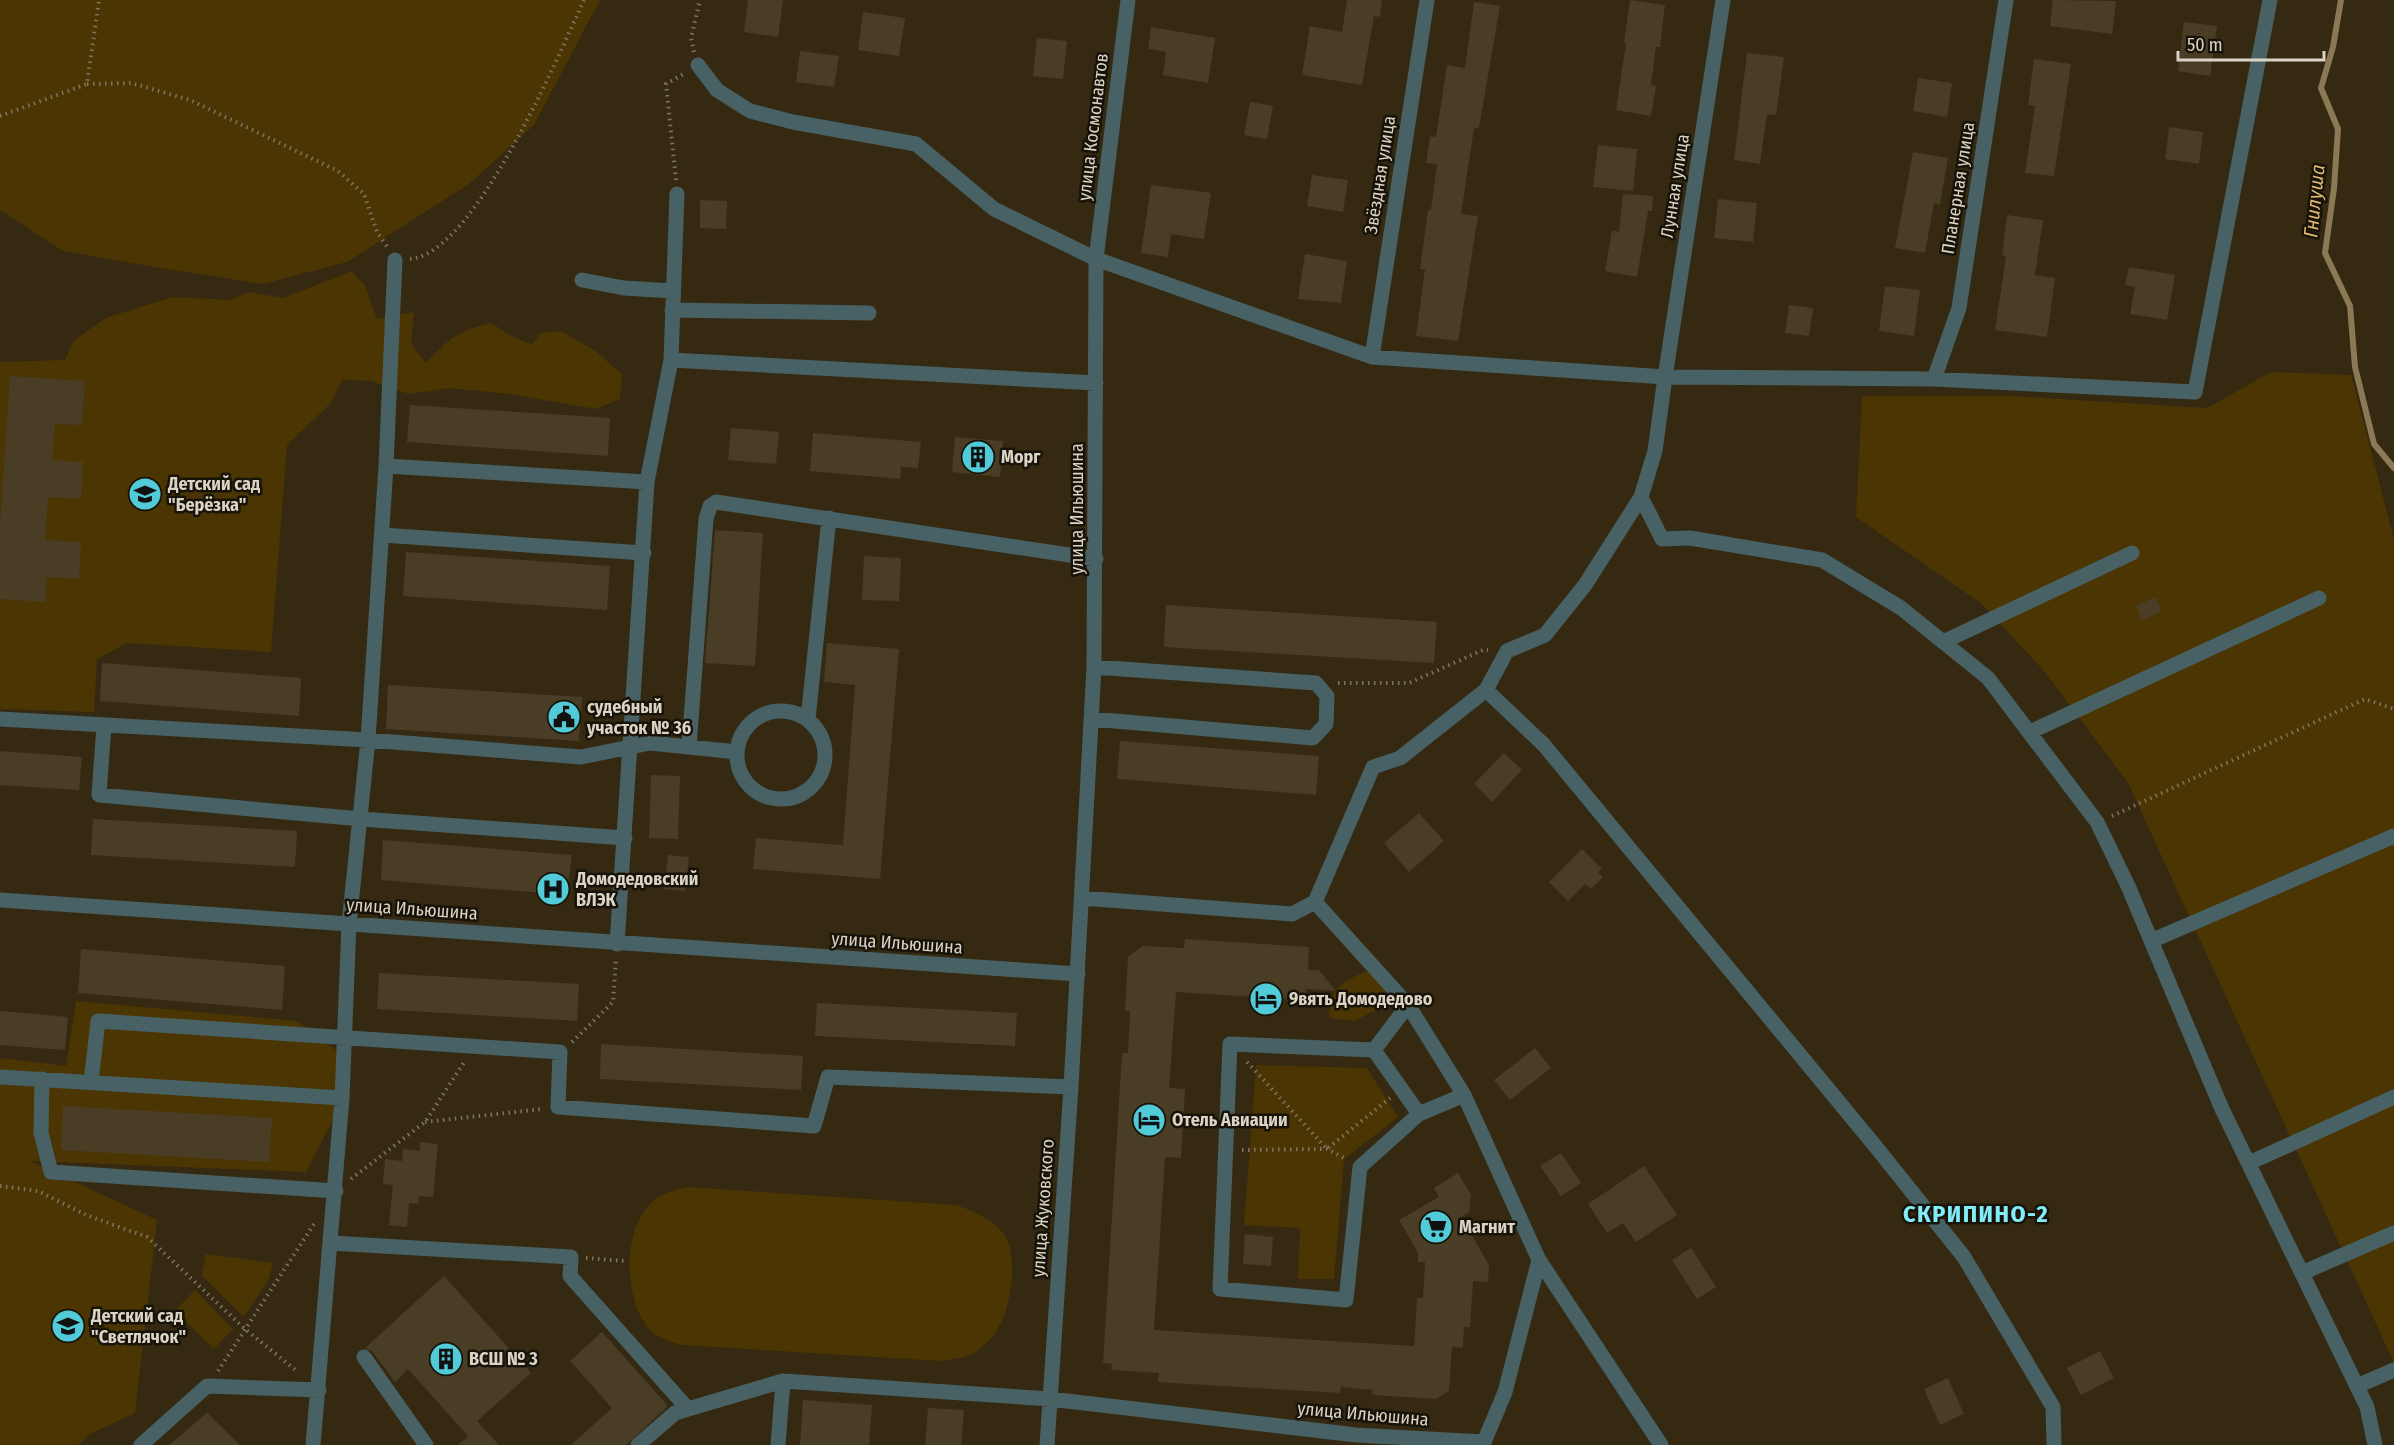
<svg xmlns="http://www.w3.org/2000/svg" width="2394" height="1445" font-family="'Fira Sans Condensed',sans-serif">
	<style>
		.green { fill: #4a3503 }
		.lines { fill: none; stroke-linecap: round; stroke-linejoin: round }
		.stream { stroke: #8b7955; stroke-width: 6 }
		.building { fill: #4a3d26 }
		.path { stroke: #7f7562; stroke-width: 4; stroke-dasharray: 1.5 4.5; stroke-linecap: butt }
		.minor { stroke: #476164; stroke-width: 15 }
		.labels { text-anchor: middle; dominant-baseline: central; stroke-width: 5; stroke-linejoin: round; paint-order: stroke }
		.street-label { font-size: 18px; fill: #dbd3c5; stroke: #181309 }
		.poi-label { font-size: 18px; font-weight: bold; fill: #dbd3c5; stroke: #181309; text-anchor: start }
		.water-label { font-size: 20px; font-style: italic; fill: #deb972; stroke: #181309 }
		.district-label { font-size: 24px; font-weight: bold; letter-spacing: 1.5px; fill: #82edf9; stroke: #181309 }
	</style>
	<rect width="100%" height="100%" fill="#352912"/>
	<!-- green -->
	<path class="green" d="M0,0h600l-66,125 -65,59 -122,78 -84,22 -109,-17 -91,-16 -63,-41z
		M352,271l13,15 12,33 37,-7 -3,31 15,20c25,-26 30,-31 65,-40l26,16 15,5 9,-11 20,-2 33,19 28,24 -2,25 -24,10 -87,-15 -60,-6 -40,6 -38,-13 -29,-1 -11,23 -44,42 -16,207 -144,-9 -30,16 -3,53 -94,-3v-347l65,-2 9,-20 34,-23 65,-20 57,3 19,-8 34,6z
		M2271,372l80,3 43,164v824l-266,-580 -84,-112 -62,-67 -126,-87 6,-121h148l197,12z
		M1367,971l23,23 -1,10 -35,17 -25,-3c1,-31 12,-36 38,-47z
		M76,1001l221,20 40,30 -3,67 -28,54 -276,-11 127,59 -22,193 -45,21 -12,11h-78v-387l66,8z
		M1256,1065l111,3 31,49 -54,42 -10,120h-36l2,-51 -56,-3z
		M689,1187l267,18c17,6 36,13 47,28 9,11 9,25 9,39 -1,32 -11,68 -42,83 -8,3 -19,4 -27,6l-261,-16c-10,-3 -22,-6 -30,-13 -27,-26 -30,-93 -7,-122 11,-15 26,-20 44,-23z
		M206,1254l67,9 -4,16 -25,38 -43,-42z
		M195,1290l38,39 -19,20 -39,-38z"/>
	<g class="lines">
		<!-- stream -->
		<path class="stream" d="M2341,0l-8,47 -12,41 17,41 -4,59 -9,65 25,53 5,61 19,77 20,24"/>
	</g>
	<!-- building -->
	<path class="building" d="M748,0h35l-5,37 -34,-5z
		M1347,0h35l-2,17 -6,-1 -12,69 -60,-10 8,-49 32,6z
		M1630,0l35,5 -5,42h-4l-5,38 5,1 -5,30 -35,-6 10,-67h-2z
		M2053,0l63,1 -4,33 -62,-8z
		M1474,2l26,4 -21,122h-5l-13,86 17,2 -20,125 -42,-5 9,-67h-5l8,-59h3l6,-46 -11,-1 4,-27 6,1 11,-72 18,3z
		M863,12l42,6 -6,38 -41,-6z
		M2184,22l33,4 -7,50 -32,-5z
		M1151,27l64,11 -7,45 -45,-8 3,-23 -18,-3z
		M1037,38l30,3 -4,38 -30,-3z
		M800,51l39,5 -5,31 -38,-5z
		M1747,53l37,4 -8,58 -9,-1 -7,50 -26,-4z
		M2034,59l37,5 -17,112 -29,-3 10,-67 -7,-1z
		M1918,78l34,5 -5,34 -34,-6z
		M1250,102l23,4 -6,33 -23,-4z
		M2169,127l34,5 -4,32 -34,-5z
		M1598,145l39,4 -4,42 -40,-4z
		M1913,152l35,6 -8,46 -6,-1 -9,50 -30,-5z
		M1312,175l36,5 -5,32 -36,-6z
		M1151,185l60,8 -7,46 -33,-5 -3,23 -27,-4z
		M1623,194l30,2 -1,15h-4l-11,66 -32,-6 7,-41 7,2z
		M1718,199l39,4 -4,39 -39,-4z
		M700,200l27,1 -1,28 -26,-1z
		M2007,215l36,5 -8,55 20,3 -8,59 -52,-7 11,-74 -4,-1z
		M1305,254l42,7 -6,42 -43,-4z
		M2129,267l46,8 -8,45 -37,-6 5,-27 -10,-2z
		M1885,286l35,4 -6,46 -35,-5z
		M1789,305l24,3 -4,28 -24,-3z
		M10,376l75,5 -3,44 -27,-1 -3,36 31,2 -2,37 -33,-2 -3,43 36,2 -2,37 -32,-2 -2,25 -45,-3v-74z
		M410,405l200,13 -2,38 -201,-14z
		M731,428l48,4 -3,32 -48,-4z
		M813,433l108,9 -3,26 -17,-1 -1,12 -90,-8z
		M955,437l48,4 -3,36 -48,-5z
		M715,530l48,3 -8,133 -50,-3z
		M406,552l204,14 -3,44 -204,-14z
		M864,556l37,2 -2,43 -37,-1z
		M2156,597l6,14 -20,9 -6,-14z
		M1166,605l271,17 -3,41 -270,-16z
		M827,643l72,6 -19,230 -127,-10 3,-31 87,7 12,-160 -31,-3z
		M102,663l199,15 -2,38 -199,-15z
		M388,685l194,12 -3,44 -193,-12z
		M1120,741l199,15 -3,39 -199,-16z
		M0,751l82,6 -3,33 -79,-5z
		M1504,753l18,17 -30,32 -18,-18z
		M651,775l29,1 -2,63 -29,-1z
		M1419,813l25,28 -35,31 -25,-29z
		M93,819l204,12 -2,36 -204,-12z
		M383,840l189,15 -5,40 -186,-15z
		M1582,849l20,20 -4,3 5,5 -12,12 -6,-5 -17,17 -19,-19z
		M668,855l21,2 -4,34 -21,-2z
		M1185,939l124,8 -1,23h11l17,21 -30,-2v11l-130,-8 -7,96 16,1 -4,69 -16,-1 -11,173 260,16 3,-48h6l2,-36h-7v-9l-19,-33 40,-23 -5,-9 24,-15 13,22 -2,17 -8,5 28,48 -1,17 -15,-1 -3,46h-6l-1,21 -11,-1 -3,44 -13,8 -64,-4 1,-5 -32,-3 -1,6 -182,-11 1,-9 -48,-3 1,-6 -9,-1 19,-310h6l2,-42h-5l3,-54 14,-11 42,2z
		M81,949l204,17 -3,44 -204,-17z
		M379,973l200,11 -2,37 -200,-12z
		M817,1003l200,10 -2,33 -200,-10z
		M0,1011l68,6 -3,33 -65,-5z
		M601,1044l202,12 -2,34 -201,-11z
		M1535,1048l16,20 -41,32 -16,-20z
		M63,1106l209,12 -3,44 -208,-12z
		M420,1142l18,2 -5,53 -14,-1 -1,8 -9,-1 -2,24 -18,-2 4,-40 -10,-1 2,-25 17,2 1,-12 17,2z
		M1561,1153l20,30 -20,13 -21,-30z
		M1644,1166l33,49 -41,27 -13,-19 -16,10 -19,-29z
		M1245,1234l28,3 -2,29 -28,-2z
		M1691,1248l25,39 -19,12 -25,-39z
		M444,1276l87,97 -54,48 22,24h-41l10,-9 -60,-67 -13,13 -23,-31 -7,-3z
		M602,1332l66,74 -42,39h-55l41,-37 -42,-47z
		M2100,1351l14,27 -33,17 -14,-27z
		M1948,1378l16,36 -24,11 -16,-36z
		M803,1400l69,5 -3,40h-69z
		M928,1408l36,2 -3,35h-36z
		M207,1413l33,32h-71z"/>
	<g class="lines">
		<!-- path -->
		<path class="path" d="M694,52l-3,-14 9,-38
			M87,84l44,-1 59,17 148,71 26,23 13,38 11,16
			M0,116l87,-32 12,-84
			M676,180l-10,-96 19,-11
			M410,259c65,-5 148,-203 174,-259
			M1338,683h71l74,-33h5
			M2112,816l253,-117 29,10
			M572,1042l41,-40 3,-43
			M1247,1062l80,87 63,-51
			M425,1122l117,-13
			M1242,1150l85,-1 19,10
			M351,1179l74,-57 40,-61
			M0,1186l38,5 48,24 61,22 98,92 53,43
			M586,1258l38,3
			M218,1371l96,-147"/>
		<!-- minor -->
		<path class="minor" d="M698,65l19,25 33,21 43,11 123,22 78,65 102,50 276,98 293,20 269,2 261,13 75,-392
			M582,280l42,8 48,3
			M672,310l197,3
			M1372,357l55,-357
			M671,360l425,23
			M1934,379l25,-71 47,-308
			M386,466l261,16
			M1641,497l21,42 28,-1 132,22 79,48 87,70 109,144 31,64 94,223 145,298 8,38
			M382,535l262,18
			M1943,642l189,-89
			M1486,690l58,55 332,402 88,110 89,150 1,38
			M737 755a44 44 0 1 1 88 0a44 44 0 1 1-88 0Z
			M0,719l368,21 213,17 69,-14 87,9
			M808,719l21,-201
			M1091,719l222,19 13,-14 1,-28 -11,-13 -222,-16
			M104,725l-5,70 262,24 264,19
			M2030,732l289,-134
			M689,747l17,-228 4,-13 6,-4 380,57
			M1082,898l210,16 23,-12 58,-135 27,-9 86,-68 21,-39 38,-16 40,-50 56,-88 14,-46 10,-74 58,-377
			M0,900l1078,74
			M1315,902l93,103 56,90 75,165 122,185
			M2151,941l243,-105
			M617,944l30,-462 24,-122 6,-166
			M1408,1005l-34,45 -144,-6 -10,245 126,11 14,-133 59,-53 45,-19
			M1374,1050l45,64
			M0,1077l342,21
			M42,1079l-1,54 10,39 285,19
			M91,1082l7,-61 462,31 -2,55 256,19 14,-49 243,10
			M2249,1163l145,-66
			M331,1243l240,14 -1,19 118,133 95,-28 267,18 306,36 128,7 21,-50 34,-132
			M2302,1273l92,-40
			M364,1357l62,88
			M2357,1386l37,-16
			M141,1445l66,-59 112,4
			M313,1445l29,-347 7,-174 19,-184 18,-274 9,-206
			M638,1445l37,-32 13,-4
			M778,1445l5,-64
			M1047,1445l24,-358 23,-420 2,-408 32,-259"/>
	</g>
	<!-- icons -->
	<defs>
		<g id="building-disc" transform="scale(1.725)"><circle r="9.5" fill="#52cbd8" stroke="#181309"/><path d="M-4-6H4V6H1V3H-1V6H-4ZM-2.5-4.3h1.7v1.8h-1.7ZM.8-4.3h1.7v1.8H.8ZM-2.5-1h1.7V.8h-1.7ZM.8-1h1.7V.8H.8Z" fill="#111"/></g>
		<g id="school-disc" transform="scale(1.725)"><circle r="9.5" fill="#52cbd8" stroke="#181309"/><path d="M0-5L7-2L0 1L-7-2ZM-4 1L0 2.5L4 1V4Q0 6-4 4Z" fill="#111"/></g>
		<g id="civic-disc" transform="scale(1.725)"><circle r="9.5" fill="#52cbd8" stroke="#181309"/><path d="M-.6-6.5H3V-4.5H.6V-3L4-1V1h2V6H-6V1h2V-1L-.6-3ZM-1.2 2.5V6h2.4V2.5Z" fill="#111"/></g>
		<g id="hospital-disc" transform="scale(1.725)"><circle r="9.5" fill="#52cbd8" stroke="#181309"/><path d="M-5-5h3v3.5h4V-5h3V5h-3V1.5h-4V5h-3Z" fill="#111"/></g>
		<g id="hotel-disc" transform="scale(1.725)"><circle r="9.5" fill="#52cbd8" stroke="#181309"/><path d="M-6-4.5h1.5V1H6V5H4.5V3h-9V5H-6ZM-4 0a1.8 1.8 0 1 1 3.6 0ZM.5 0V-2.5h3Q6-2.5 6 0Z" fill="#111"/></g>
		<g id="supermarket-disc" transform="scale(1.725)"><circle r="9.5" fill="#52cbd8" stroke="#181309"/><path d="M-6-5.5h2.5l.6 2H6L4.5 2H-2.5L-4.4-4H-6ZM-1.5 3.2a1.3 1.3 0 1 0 .1 0ZM3 3.2a1.3 1.3 0 1 0 .1 0Z" fill="#111"/></g>
	</defs>
	<g fill-rule="evenodd">
		<use href="#building-disc" x="978" y="457"/>
		<use href="#school-disc" x="145" y="494"/>
		<use href="#civic-disc" x="564" y="717"/>
		<use href="#hospital-disc" x="553" y="889"/>
		<use href="#hotel-disc" x="1266" y="999"/>
		<use href="#hotel-disc" x="1149" y="1120"/>
		<use href="#supermarket-disc" x="1436" y="1227"/>
		<use href="#school-disc" x="68" y="1326"/>
		<use href="#building-disc" x="446" y="1359"/>
	</g>
	<g class="labels">
		<!-- street labels -->
		<g class="street-label">
			<text transform="translate(1093 127) rotate(-83)">улица Космонавтов</text>
			<text transform="translate(1380 175) rotate(-81)">Звёздная улица</text>
			<text transform="translate(1675 186) rotate(-81)">Лунная улица</text>
			<text transform="translate(1958 188) rotate(-81)">Планерная улица</text>
			<text transform="translate(1077 509) rotate(-90)">улица Ильюшина</text>
			<text transform="translate(412 909) rotate(4)">улица Ильюшина</text>
			<text transform="translate(897 943) rotate(4)">улица Ильюшина</text>
			<text transform="translate(1043 1208) rotate(-86)">улица Жуковского</text>
			<text transform="translate(1363 1414) rotate(5)">улица Ильюшина</text>
		</g>
		<!-- poi labels -->
		<g class="poi-label">
			<text x="1001" y="457">Морг</text>
			<text x="168" y="484">Детский сад<tspan x="168" dy="21">"Берёзка"</tspan></text>
			<text x="587" y="707">судебный<tspan x="587" dy="21">участок № 36</tspan></text>
			<text x="576" y="879">Домодедовский<tspan x="576" dy="21">ВЛЭК</tspan></text>
			<text x="1289" y="999">9вять Домодедово</text>
			<text x="1172" y="1120">Отель Авиации</text>
			<text x="1459" y="1227">Магнит</text>
			<text x="91" y="1316">Детский сад<tspan x="91" dy="21">"Светлячок"</tspan></text>
			<text x="469" y="1359">ВСШ № 3</text>
		</g>
		<!-- water labels -->
		<g class="water-label">
			<text transform="translate(2314 201) rotate(-84)">Гнилуша</text>
		</g>
		<!-- district labels -->
		<g class="district-label">
			<text x="1976" y="1214">СКРИПИНО-2</text>
		</g>
	</g>
	<!-- scale -->
	<path d="M2178 51v9h146v-9" fill="none" stroke="#dbd3c5" stroke-width="3"/>
	<text x="2187" y="51" font-size="18" fill="#dbd3c5" stroke="#181309" stroke-width="4.5" paint-order="stroke">50 m</text>
</svg>
